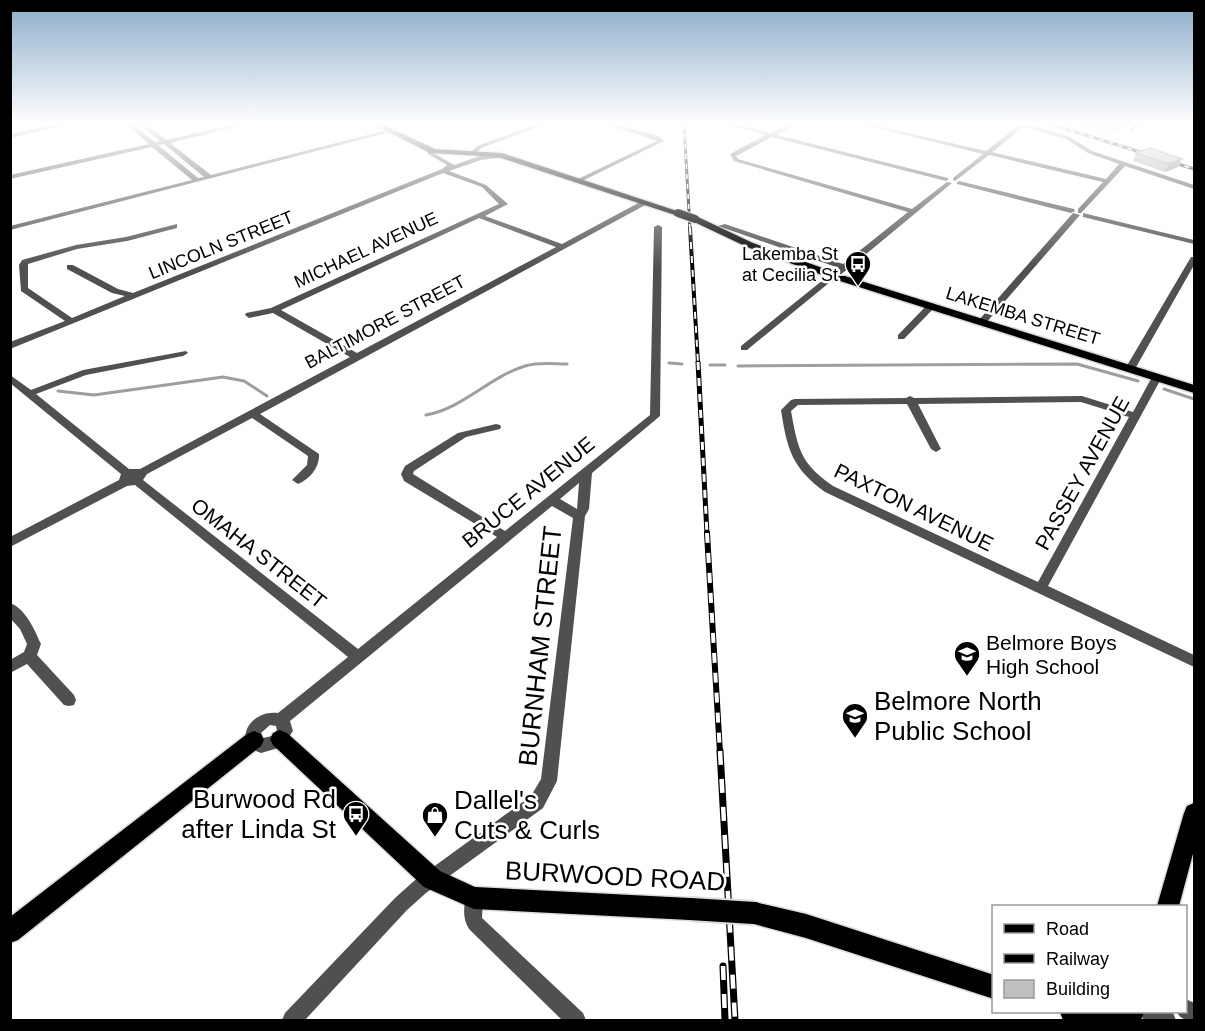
<svg xmlns="http://www.w3.org/2000/svg" width="1205" height="1031" font-family="Arial,sans-serif">
	<style>
		.green { fill: #d7d7d7 }
		.lines { fill: none; stroke-linecap: round; stroke-linejoin: round }
		.stream { stroke: #9e9e9e; stroke-width: 3 }
		.major-casing { stroke: #dbdbdb; stroke-width: 3 }
		.minor { fill: #505050; fill-rule: evenodd }
		.major { fill: #000; fill-rule: evenodd }
		.rail-far4-casing { stroke: #000; stroke-width: 3 }
		.rail-far3-casing { stroke: #000; stroke-width: 4 }
		.rail-far2-casing { stroke: #000; stroke-width: 5 }
		.rail-far1-casing { stroke: #000; stroke-width: 6 }
		.rail-casing { stroke: #000; stroke-width: 7 }
		.rail-far4 { stroke: #fff; stroke-width: 1.5; stroke-dasharray: 5; stroke-linecap: butt }
		.rail-far3 { stroke: #fff; stroke-width: 2; stroke-dasharray: 7; stroke-linecap: butt }
		.rail-far2 { stroke: #fff; stroke-width: 3; stroke-dasharray: 8; stroke-linecap: butt }
		.rail-far1 { stroke: #fff; stroke-width: 4; stroke-dasharray: 10; stroke-linecap: butt }
		.rail { stroke: #fff; stroke-width: 4.5; stroke-dasharray: 14; stroke-linecap: butt }
		.major-bridge-far1-casing { stroke: #dbdbdb; stroke-width: 10; stroke-linecap: butt }
		.major-bridge-casing { stroke: #dbdbdb; stroke-width: 26; stroke-linecap: butt }
		.major-bridge-far1 { stroke: #000; stroke-width: 8 }
		.major-bridge { stroke: #000; stroke-width: 22 }
		.wall { fill: #a5a5a5 }
		.shaded-wall { fill: #868686 }
		.building { fill: #c0c0c0; stroke: #868686; stroke-width: 1.5 }
		.labels { text-anchor: middle; dominant-baseline: central; stroke-width: 5; stroke-linejoin: round; paint-order: stroke }
		.far-street-label { font-size: 18px; fill: #000; stroke: #fff }
		.far-poi-label { font-size: 18px; fill: #000; stroke: #fff; text-anchor: end }
		.street-label { font-size: 21px; fill: #000; stroke: #fff }
		.poi-label { font-size: 21px; fill: #000; stroke: #fff; text-anchor: start }
		.near-street-label { font-size: 26px; fill: #000; stroke: #fff }
		.near-poi-label { font-size: 26px; fill: #000; stroke: #fff; text-anchor: start }
	</style>
	<rect width="100%" height="100%" fill="#fff"/>
	<!-- green -->
	<path class="green" d="M1074,124h55c-17,18 -34,6 -55,0z"/>
	<g class="lines">
		<!-- stream -->
		<path class="stream" d="M669,363l13,1
			M710,365h15
			M738,366l339,-2 61,17
			M1164,389l30,10
			M58,391l36,4 129,-18 21,4 23,15
			M426,415c38,-7 63,-38 99,-49 14,-4 28,-2 42,-2"/>
		<!-- major casing -->
		<g class="major-casing">
			<path id="major" d="M373,124h9l53,25 67,4 181,60 -8,2 -177,-58 -68,-4z
				M692,217h6l55,26 75,27h10l1,2 -4,4h10l349,109v8l-354,-112 -6,1 -11,-4 -1,-3 -75,-28 -55,-26z
				M280,730l7,3 153,138 35,16 215,11 8,3 3,8 -3,8 -8,3 -216,-11 -50,-22 -151,-142 -3,-6 3,-6z
				M254,731l7,3 3,6 -3,6 -243,194 -8,3v-26l237,-183z
				M1194,803v47l-15,56h-22l27,-93 3,-7z
				M754,902l52,12 188,61v24l-188,-61 -52,-14 -8,-3 -3,-8 3,-8z
				M1060,1012h84l-3,8h-78z"/>
		</g>
		<!-- minor -->
		<path class="minor" d="M60,124h10l-60,14v-4z
			M126,124h6l23,18 5,-1 -21,-17h6l21,16 71,-16h10l-77,19 41,32 180,-46 3,2 -384,99v-4l182,-46 -40,-33 -142,32v-4l139,-31zM164,144l40,33 -6,1 -40,-33z
			M538,124h8l-65,24 -5,5 -5,-1 6,-6z
			M606,124h9l44,12 5,5 -84,41h-4v-2l81,-39z
			M725,124h9l37,9 18,-9h7l-19,11 171,43v2l-2,1 -174,-44 -36,19 2,3 174,50 35,-27 5,1 -104,86 -7,5h-6l-1,-2 5,-4 -121,-42 7,-2 118,40 65,-52 -174,-51 -4,-7 36,-19z
			M860,124h9l117,27 33,-26 -2,-1h8l45,13 22,14 102,34v4l-69,-23 -44,47h-3v-4l25,-27 -114,-27 -34,26 -2,-1v-2l30,-24zM1024,127l42,12 22,14 31,11 -13,15 -114,-27z
			M1134,124h6l-7,7h-4z
			M430,151l24,14 26,-9h19v2l-18,2 -32,11 37,14 22,19 -23,12 77,28 80,-43 7,2 -389,211 59,40c1,13 -9,25 -21,30l-6,-4 15,-15 1,-9 -56,-38 -105,56 -4,6 215,169 139,-112 -93,-56 -3,-7 4,-8 53,-33 38,-9 4,1 1,2 -1,2 -34,8 -52,34 -1,3 92,57 145,-116 4,-188 4,-2 4,2 -2,189 -68,57 -3,36 -4,7 -28,265 -14,27 -117,85 -19,17 -102,110h-23l3,-7 110,-115 19,-17 117,-85 10,-17 32,-261 -21,-12 -262,215 3,10 -11,16 -21,6c-31,-11 -10,-44 17,-40l70,-56 -213,-172 -8,1 -117,61v-10l109,-57 2,-6 -111,-91v-8l21,15 52,-20 103,-19 2,2 -5,3 -97,19 -50,19 93,75h11l210,-112 -77,-44 -24,5 -4,-3 1,-2 25,-5 228,-104 -17,-17 -39,-14 -433,176v-7l55,-21 -44,-30 -2,-26 3,-5 54,-15 50,-8 51,-13v4l-50,13 -50,8 -49,15v24l44,30 53,-22 -13,-3 -45,-24v-4h6l45,24 15,4 309,-124 5,-4 -19,-11v-2zM479,218l77,29 -199,106 -76,-43zM579,483l-2,26 -17,-10zM270,725l6,1 1,4 -5,6 -9,2 -2,-5z
			M959,181l115,28 1,2 -4,2 -114,-29v-2z
			M1073,213l7,2 -95,109h-6v-4z
			M1083,213l111,27v4l-111,-27z
			M1191,257h3v8l-59,104 -5,3 -3,-1 -2,-2z
			M828,276l7,2 -88,72h-6v-4z
			M931,303l3,1v4l-30,31h-6v-4l30,-31z
			M1157,374l5,3 -114,209 146,69v12l-369,-175c-33,-24 -38,-43 -44,-82l10,-10 4,-1 111,-1 4,-2 4,2 168,-2 51,16 19,-35zM1081,402l48,15 -91,165 -205,-96c-33,-23 -35,-37 -42,-75l7,-6 109,-1 24,45 5,3 5,-3 -23,-45z
			M10,603c16,6 24,26 31,41l-4,11 37,40 2,5 -2,5 -5,1 -5,-1 -37,-41 -17,9v-13l14,-8 3,-8 -7,-15 -10,-11z
			M474,889l6,3 3,6 -1,20 101,95 3,7h-24l-92,-90c-8,-10 -7,-26 -2,-38z
			M1186,999l8,4v17c-8,0 -13,0 -17,-8h9z
			M1140,1012h30l3,1 3,7h-30l-3,-1z"/>
		<!-- major -->
		<use href="#major" class="major"/>
		<!-- rail-far4 casing -->
		<g class="rail-far4-casing">
			<path id="rail-far4" d="M684,124l6,105
				M1051,124l143,45"/>
		</g>
		<!-- rail-far3 casing -->
		<g class="rail-far3-casing">
			<path id="rail-far3" d="M690,228l8,135"/>
		</g>
		<!-- rail-far2 casing -->
		<g class="rail-far2-casing">
			<path id="rail-far2" d="M698,362l9,172"/>
		</g>
		<!-- rail-far1 casing -->
		<g class="rail-far1-casing">
			<path id="rail-far1" d="M707,533l13,220"/>
		</g>
		<!-- rail casing -->
		<g class="rail-casing">
			<path id="rail" d="M720,751l15,269
				M723,966l2,54"/>
		</g>
		<!-- rail-far4 -->
		<use href="#rail-far4" class="rail-far4"/>
		<!-- rail-far3 -->
		<use href="#rail-far3" class="rail-far3"/>
		<!-- rail-far2 -->
		<use href="#rail-far2" class="rail-far2"/>
		<!-- rail-far1 -->
		<use href="#rail-far1" class="rail-far1"/>
		<!-- rail -->
		<use href="#rail" class="rail"/>
		<!-- major-bridge-far1 casing -->
		<g class="major-bridge-far1-casing">
			<path id="major-bridge-far1" d="M678,213l17,6"/>
		</g>
		<!-- major-bridge casing -->
		<g class="major-bridge-casing">
			<path id="major-bridge" d="M690,909l64,4"/>
		</g>
		<!-- major-bridge-far1 -->
		<use href="#major-bridge-far1" class="major-bridge-far1"/>
		<!-- major-bridge -->
		<use href="#major-bridge" class="major-bridge"/>
	</g>
	<!-- wall -->
	<path class="wall" d="M1136,153l42,14 -13,5 -32,-11z"/>
	<!-- shaded-wall -->
	<path class="shaded-wall" d="M1182,159l-4,8 -13,5 4,-8z"/>
	<!-- building -->
	<path class="building" d="M1150,148l32,11 -13,5 -33,-11z"/>
	<!-- sky -->
	<linearGradient id="sky" x2="0" y2="1"><stop stop-color="#8aabca"/><stop offset="0.46" stop-color="#fff"/><stop offset="1" stop-color="#fff" stop-opacity="0"/></linearGradient>
	<rect width="1205" height="268" fill="url(#sky)"/>
	<!-- icons -->
	<defs>
		<g id="bus-pin" transform="scale(1.35)"><path d="M0 17L-7.5 6A9.5 9.5 0 1 1 7.5 6Z" fill="#000" stroke="#fff"/><path d="M-5-6H5V4H4V6H2V4H-2V6H-4V4H-5ZM-3.5-4V0h7V-4ZM-3.5 1.2v1.5H-2V1.2ZM2 1.2v1.5H3.5V1.2Z" fill="#fff"/></g>
		<g id="school-pin" transform="scale(1.35)"><path d="M0 17L-7.5 6A9.5 9.5 0 1 1 7.5 6Z" fill="#000" stroke="#fff"/><path d="M0-5L7-2L0 1L-7-2ZM-4 1L0 2.5L4 1V4Q0 6-4 4Z" fill="#fff"/></g>
		<g id="shop-pin" transform="scale(1.35)"><path d="M0 17L-7.5 6A9.5 9.5 0 1 1 7.5 6Z" fill="#000" stroke="#fff"/><path d="M-5-2.5h2.3a2.7 3.5 0 0 1 5.4 0H5L5.5 6h-11ZM-1.5-2.5h3a1.5 2.3 0 0 0-3 0Z" fill="#fff"/></g>
	</defs>
	<g fill-rule="evenodd">
		<use href="#bus-pin" x="858" y="264"/>
		<use href="#school-pin" x="967" y="654"/>
		<use href="#school-pin" x="855" y="716"/>
		<use href="#bus-pin" x="356" y="814"/>
		<use href="#shop-pin" x="435" y="815"/>
	</g>
	<g class="labels">
		<!-- far-street labels -->
		<g class="far-street-label">
			<text transform="translate(221 245) rotate(-22)">LINCOLN STREET</text>
			<text transform="translate(366 250) rotate(-25)">MICHAEL AVENUE</text>
			<text transform="translate(1023 316) rotate(17)">LAKEMBA STREET</text>
			<text transform="translate(385 322) rotate(-28)">BALTIMORE STREET</text>
		</g>
		<!-- far-poi labels -->
		<g class="far-poi-label">
			<text x="838" y="254">Lakemba St<tspan x="838" dy="21">at Cecilia St</tspan></text>
		</g>
		<!-- street labels -->
		<g class="street-label">
			<text transform="translate(1082 473) rotate(-61)">PASSEY AVENUE</text>
			<text transform="translate(528 492) rotate(-39)">BRUCE AVENUE</text>
			<text transform="translate(914 507) rotate(26)">PAXTON AVENUE</text>
			<text transform="translate(259 553) rotate(38)">OMAHA STREET</text>
		</g>
		<!-- poi labels -->
		<g class="poi-label">
			<text x="986" y="642">Belmore Boys<tspan x="986" dy="24">High School</tspan></text>
		</g>
		<!-- near-street labels -->
		<g class="near-street-label">
			<text transform="translate(540 646) rotate(-84)">BURNHAM STREET</text>
			<text transform="translate(615 876) rotate(3)">BURWOOD ROAD</text>
		</g>
		<!-- near-poi labels -->
		<g class="near-poi-label">
			<text x="874" y="701">Belmore North<tspan x="874" dy="30">Public School</tspan></text>
			<text x="336" y="799" text-anchor="end">Burwood Rd<tspan x="336" dy="30">after Linda St</tspan></text>
			<text x="454" y="800">Dallel's<tspan x="454" dy="30">Cuts &amp; Curls</tspan></text>
		</g>
	</g>
	<!-- border -->
	<rect width="1205" height="1031" fill="none" stroke="#000000" stroke-width="24"/>
	<!-- legend -->
	<rect x="992" y="905" width="195" height="108" fill="#ffffff" stroke="#999999" stroke-width="1.5"/>
	<rect x="1004" y="924" width="30" height="9" fill="#000000" stroke="#999999" stroke-width="1.5"/>
	<text x="1046" y="935" font-size="18" fill="#000000">Road</text>
	<rect x="1004" y="954" width="30" height="9" fill="#000000" stroke="#999999" stroke-width="1.5"/>
	<text x="1046" y="965" font-size="18" fill="#000000">Railway</text>
	<rect x="1004" y="980" width="30" height="18" fill="#c0c0c0" stroke="#999999" stroke-width="1.5"/>
	<text x="1046" y="995" font-size="18" fill="#000000">Building</text>
</svg>
